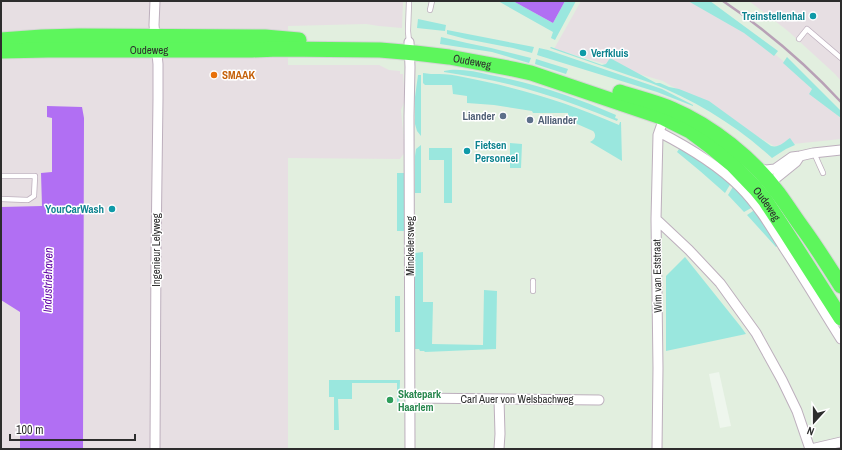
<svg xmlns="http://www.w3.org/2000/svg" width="842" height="450" font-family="'Archivo Narrow',sans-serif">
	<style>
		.industrial { fill: #e7dfe3 }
		.green { fill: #9ae7de }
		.plaza { fill: #eef6ed }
		.water { fill: #b16ff3 }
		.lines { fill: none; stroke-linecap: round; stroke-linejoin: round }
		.service-casing { stroke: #bdafbd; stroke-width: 6 }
		.minor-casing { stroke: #bdafbd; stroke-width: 11 }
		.primary-casing { stroke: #d5d5d5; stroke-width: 17 }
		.service { stroke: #fff; stroke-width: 4.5 }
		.minor { stroke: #fff; stroke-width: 9 }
		.primary { stroke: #5df65c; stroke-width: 15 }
		.rail { stroke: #b8a1b6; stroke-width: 2.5 }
		.culture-dot { fill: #0f9aa8; stroke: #fff; stroke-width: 1.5 }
		.food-dot { fill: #e8710a; stroke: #fff; stroke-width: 1.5 }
		.service-dot { fill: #5c6f8a; stroke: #fff; stroke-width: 1.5 }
		.leisure-dot { fill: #2e9e5b; stroke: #fff; stroke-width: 1.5 }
		.labels { text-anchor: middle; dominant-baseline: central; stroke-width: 3; stroke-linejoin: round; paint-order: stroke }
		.culture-label { font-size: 11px; font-weight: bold; fill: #0d838f; stroke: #fff; text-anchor: end }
		.street-label { font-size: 11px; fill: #2d2d2d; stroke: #fff }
		.food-label { font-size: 11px; font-weight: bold; fill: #c56008; stroke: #fff; text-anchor: start }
		.service-label { font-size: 11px; font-weight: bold; fill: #4e5e75; stroke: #fff; text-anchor: end }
		.leisure-label { font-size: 11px; font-weight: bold; fill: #27864d; stroke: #fff; text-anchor: start }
		.water-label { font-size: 12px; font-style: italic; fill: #6308a5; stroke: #fff }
	</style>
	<rect width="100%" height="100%" fill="#e2efdf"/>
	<!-- industrial -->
	<path class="industrial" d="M1,1h402l-1,27 -23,-2 -13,-2 -78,2v39h91l10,5 11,1v3h3l2,26 -4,10 4,42 -5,7 -112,-1v291h-287z
		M581,1h121l44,29 42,35 53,54v20l-67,7 -111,-65 -109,-32z
		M749,1h92v80l-6,-7 -47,-43z"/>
	<!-- green -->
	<path class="green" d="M498,1h15l40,22 12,-22h11l-21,39 -4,-2 2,-6z
		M688,1h22l68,50 -4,5 -30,-23z
		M418,19l28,6 -1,6 -28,-3z
		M447,30l87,17 -2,6 -19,-5 -47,-9 -19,-5z
		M441,37l26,6 24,5 40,10 -2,5 -37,-11 -52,-8z
		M551,47l51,18 4,-1 4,-6 46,25h4l9,4 10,2 30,12 62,45c8,2 13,-4 19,-8l5,7 -9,4 -14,9c-35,-32 -77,-58 -121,-75l-101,-35z
		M539,48l9,2 114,39 31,16v1l-36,-14 -120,-37z
		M787,57l54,54v7l-32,-24 3,-5 -29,-26z
		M536,59l32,10 -2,5 -31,-10z
		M450,70c14,-1 27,2 40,5 43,8 86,22 126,40l-1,3 3,1 -1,2c-26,-11 -53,-21 -80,-29 -31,-10 -62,-15 -93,-20v-1z
		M423,73c5,1 11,1 16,1 15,0 33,5 48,8 46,10 89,24 132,43l1,-3h1l1,39 -32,-19c5,-2 7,-7 3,-11l-25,-11v-7h-35l-1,-2 -38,-6 -27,-2v-7l-14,-2 -1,-9h-27l-2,-2z
		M418,75h3v61l-4,-5 -2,-7v-27z
		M510,143l12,1 -1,24h-11z
		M421,145v48h-6v-37l1,-7z
		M681,146l50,37 -6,10 -25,-22 -23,-19z
		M429,148h23v55h-8v-43h-15z
		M397,173h8l1,2 -1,56h-8z
		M734,185l19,22 -9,5 -16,-17z
		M756,209l23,36 -3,2 -29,-32z
		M423,252v50h10l-1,42 51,1 1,-55 13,1 -1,58 -71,3 -1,-1h-4l-1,-2h-5l1,-96z
		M685,257l56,70 5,7 -80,17v-75z
		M395,296h5v36h-5z
		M329,380h71l-1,29h-2v-26h-45v16h-14l1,31h-5v-33h-5z"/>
	<!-- plaza -->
	<path class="plaza" d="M719,372l12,54 -11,2 -11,-54z"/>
	<!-- water -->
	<path class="water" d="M513,1h52l-12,22z
		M47,106l35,1 2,11 -1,331h-63v-137l-19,-12v-93l41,-1 -1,-33 11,-1v-54l-5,-1z"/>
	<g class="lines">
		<!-- service casing -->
		<g class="service-casing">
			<path id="service" d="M430,10l2,-9
				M799,39l8,-10 34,29
				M409,42l-1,-11 1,-30
				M814,153l9,20
				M1,176h34l-1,20 -6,4 -27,-1
				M533,291v-10"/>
		</g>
		<!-- minor casing -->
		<g class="minor-casing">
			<path id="minor" d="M155,1l-1,24 4,39v35l-2,152 -1,198
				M409,42l1,25 -1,49 1,333
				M659,132c29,15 58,32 81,55 18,18 31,40 44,61 20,30 38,61 57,91
				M758,168l8,2 9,-1 17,-12 8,-1 13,-3 28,-3
				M770,183l26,-21 4,-6
				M656,219l33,31 31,33 36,50 26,47 15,31 13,38
				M410,398l189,2
				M499,399l1,35 -1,15
				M657,449l1,-81 -2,-149 2,-84 6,-17 -1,-3
				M811,449l30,-7"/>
		</g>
		<!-- primary casing -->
		<g class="primary-casing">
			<g id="primary">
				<path d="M1,40l41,-3 37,-1 186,1 34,3"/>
				<path id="s1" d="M1,51l47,-1h204l27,-1 101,1 35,3 34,4 64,12 18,4 133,45 26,13 20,15 23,19 23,24 9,11 21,32 55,86"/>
				<path d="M620,92c18,6 36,10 52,17 40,17 81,50 106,84 9,12 17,25 26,37 13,18 25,37 37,56"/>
			</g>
		</g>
		<!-- service -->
		<use href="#service" class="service"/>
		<!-- minor -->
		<use href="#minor" class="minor"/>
		<!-- primary -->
		<use href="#primary" class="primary"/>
		<!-- rail -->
		<path class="rail" d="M723,1c43,29 83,63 118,101"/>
	</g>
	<!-- markers -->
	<g class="culture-dot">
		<circle cx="813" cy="16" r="4"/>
		<circle cx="583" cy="53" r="4"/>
		<circle cx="467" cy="151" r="4"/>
		<circle cx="112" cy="209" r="4"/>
	</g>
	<circle class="food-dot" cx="214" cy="75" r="4"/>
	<g class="service-dot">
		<circle cx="503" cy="116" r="4"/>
		<circle cx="530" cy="120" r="4"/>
	</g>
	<circle class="leisure-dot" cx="390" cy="400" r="4"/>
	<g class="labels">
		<!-- culture labels -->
		<g class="culture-label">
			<text x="805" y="16">Treinstellenhal</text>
			<text x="591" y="53" text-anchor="start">Verfkluis</text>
			<text x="475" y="145" text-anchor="start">Fietsen<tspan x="475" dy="13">Personeel</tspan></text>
			<text x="104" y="209">YourCarWash</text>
		</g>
		<!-- street labels -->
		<g class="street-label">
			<text stroke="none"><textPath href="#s1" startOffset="148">Oudeweg</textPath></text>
			<text stroke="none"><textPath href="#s1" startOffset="472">Oudeweg</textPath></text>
			<text stroke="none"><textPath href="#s1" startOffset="808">Oudeweg</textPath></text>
			<text transform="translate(410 246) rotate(-90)">Minckelersweg</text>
			<text transform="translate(156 250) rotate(-90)">Ingenieur Lelyweg</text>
			<text transform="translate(657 276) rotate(-91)">Wim van Eststraat</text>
			<text x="517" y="399">Carl Auer von Welsbachweg</text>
		</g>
		<!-- food labels -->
		<g class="food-label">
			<text x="222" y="75">SMAAK</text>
		</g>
		<!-- service labels -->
		<g class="service-label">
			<text x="495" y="116">Liander</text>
			<text x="538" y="120" text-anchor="start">Alliander</text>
		</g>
		<!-- leisure labels -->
		<g class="leisure-label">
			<text x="398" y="394">Skatepark<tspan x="398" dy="13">Haarlem</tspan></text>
		</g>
		<!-- water labels -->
		<g class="water-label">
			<text transform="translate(48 280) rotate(-89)">Industriehaven</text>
		</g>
	</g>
	<!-- border -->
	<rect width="842" height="450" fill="none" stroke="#2d2d2d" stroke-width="4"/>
	<!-- north arrow -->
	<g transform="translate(814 422) rotate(201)" stroke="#ffffff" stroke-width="3" paint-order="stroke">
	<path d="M0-3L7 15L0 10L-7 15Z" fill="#2d2d2d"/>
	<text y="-6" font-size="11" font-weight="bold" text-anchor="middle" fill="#2d2d2d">N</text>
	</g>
	<!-- scale -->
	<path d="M10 434v6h125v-6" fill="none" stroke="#2d2d2d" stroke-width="2"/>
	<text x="16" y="434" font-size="12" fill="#2d2d2d" stroke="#ffffff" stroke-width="3" paint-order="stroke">100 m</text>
</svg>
